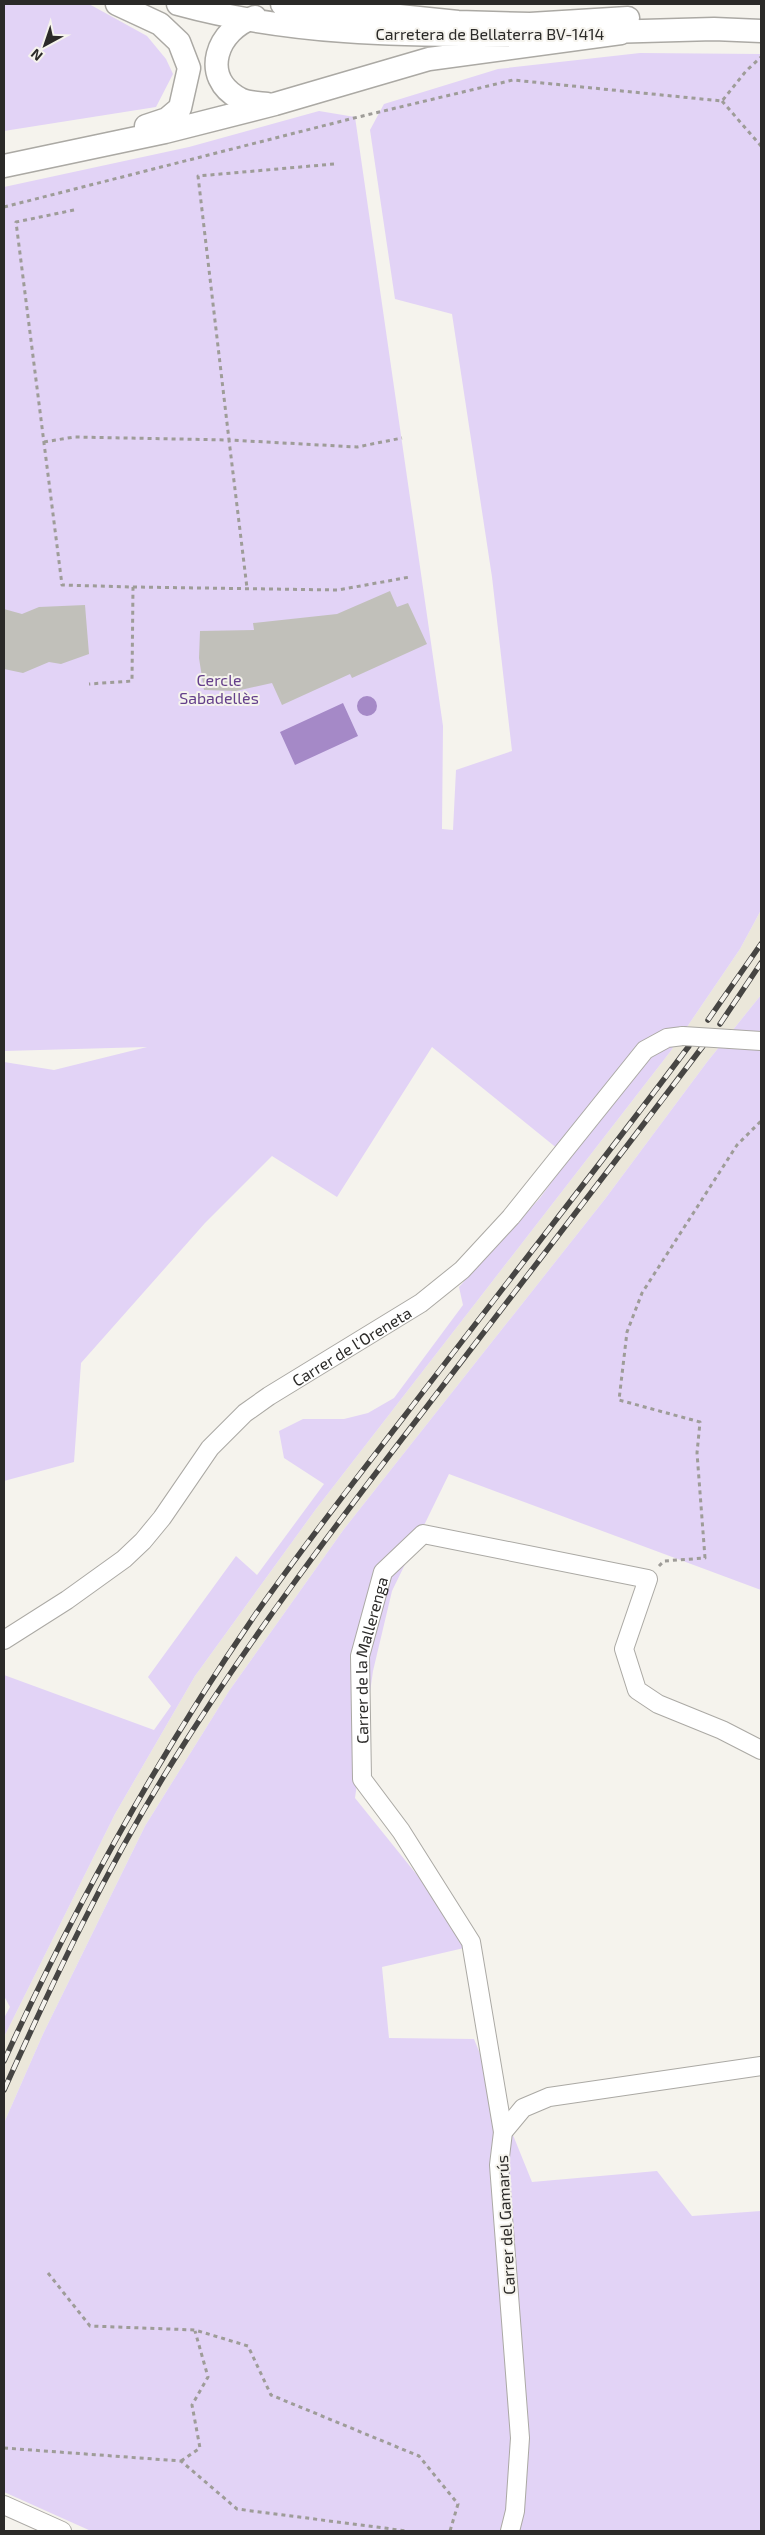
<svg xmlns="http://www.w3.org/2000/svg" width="765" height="2535" font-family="'Exo 2',sans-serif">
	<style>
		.built { fill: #ebe7da }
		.green { fill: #e2d3f6 }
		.water { fill: #a589c7 }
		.building { fill: #c1c0ba }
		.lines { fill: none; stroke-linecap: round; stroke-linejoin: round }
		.minor-casing { stroke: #aba9a4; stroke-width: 20 }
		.tertiary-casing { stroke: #aba9a4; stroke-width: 25 }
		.path { stroke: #9e9c98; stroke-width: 3; stroke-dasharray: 4 4; stroke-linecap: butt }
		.minor { stroke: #fff; stroke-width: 18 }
		.tertiary { stroke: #fff; stroke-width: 22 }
		.rail-casing { stroke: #464543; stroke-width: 5.5 }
		.rail { stroke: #f5f3ed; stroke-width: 4; stroke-dasharray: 11; stroke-linecap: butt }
		.minor-bridge-casing { stroke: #aba9a4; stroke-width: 20; stroke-linecap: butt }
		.minor-bridge { stroke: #fff; stroke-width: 18 }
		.labels { text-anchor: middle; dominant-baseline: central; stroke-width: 4; stroke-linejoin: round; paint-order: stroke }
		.street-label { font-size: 16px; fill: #2b2a28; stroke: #f5f3ed }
		.park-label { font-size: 16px; fill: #643f8a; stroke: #f5f3ed }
	</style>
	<rect width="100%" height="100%" fill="#f5f3ed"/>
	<!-- built -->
	<path class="built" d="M761,910v85l-54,67 -102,137 -261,330 -115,162 -84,135 -102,208 -39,89v-86l111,-223 80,-138 121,-167 354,-457 70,-103z"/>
	<!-- green -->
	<path class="green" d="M4,4h85l58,32 19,23 7,15 -17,33 -152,24z
		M640,53l121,1v856l-21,39 -70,103 -354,457 -121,167 -80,138 -111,223v-19l6,-11 -6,-11v-321l150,55 17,-24 -23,-29 88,-121 21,19 67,-91 -40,-26 -5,-27 24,-12h41l24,-6 26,-15 69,-93 -4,-18 81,-89 29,-40 -137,-111 -95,150 -65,-41 -67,67 -124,140 -7,99 -70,19v-419l50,8 93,-23 -143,4v-864l185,-40 130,-36 36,6 88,609 -1,103 11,1 3,-60 56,-19 -20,-174 -40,-263 -57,-15 -25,-169 14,-26 114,-35z
		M761,995v595l-312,-116 -57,117 -19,80 -18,127 116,144 -7,6 -82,19 7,71 85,1 58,143 125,-11 35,45 69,-5v320h-670l-87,-39v-369l39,-89 102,-208 84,-135 115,-162 261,-330 102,-137z"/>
	<!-- water -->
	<path class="water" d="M357 706a10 10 0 1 1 20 0a10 10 0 1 1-20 0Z
		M343,703l15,33 -63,29 -15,-33z"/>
	<!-- building -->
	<path class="building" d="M390,591l7,16 11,-4 19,41 -75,34 -2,-4 -68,31 -10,-22 -36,8 -32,-1 -5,-32 1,-27 54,-1 -1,-7 84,-9z
		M85,605l4,49 -28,10 -12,-2 -26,11 -19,-4v-60l18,5 17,-7z"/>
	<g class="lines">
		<!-- minor casing -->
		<g class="minor-casing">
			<g id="minor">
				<path d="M730,1039l31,2"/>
				<path id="s1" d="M4,1640l63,-40 57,-41 19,-18 19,-23 48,-70 35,-35 24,-17 152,-93 41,-33 49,-53 134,-167 22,-12 16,-2"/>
				<path id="s2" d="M503,2132l-32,-190 -70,-111 -39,-52 -2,-123 23,-84 40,-38 225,45 -24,70 13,41 21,14 64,26 39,20"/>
				<path d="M4,2505l58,26"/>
				<path d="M510,2531l5,-20 5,-73 -21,-273 4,-33 20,-24 26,-11 212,-31"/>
			</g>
		</g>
		<!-- tertiary casing -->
		<g class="tertiary-casing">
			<path id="tertiary" d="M117,4l43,20 19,18 10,26 -9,40 -13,11 -21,7
				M178,4c109,30 223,32 335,31
				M282,4l176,18 72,2 98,-6
				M255,17c-38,12 -56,60 -15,82 8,4 18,4 27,5
				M607,32l107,-3 47,2
				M4,166l161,-34 110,-28 154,-45 192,-26"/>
		</g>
		<!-- path -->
		<path class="path" d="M722,101l39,45
			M334,164l-136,12 31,264 128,7 45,-9
			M4,207l346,-88 163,-39 209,21 24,-30 15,-14
			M74,210l-58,12 46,363 71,2 -1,94 -43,3
			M44,442l30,-5 155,3 18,148
			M133,587l205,3 72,-13
			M659,1566l5,-5 41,-3 -8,-105 3,-31 -81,-22 8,-68 15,-39 95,-148 24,-24
			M48,2273l42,53 105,4 53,16 23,49 148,61 39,48 -8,27
			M4,2448l177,13 56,48 170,22
			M181,2461l19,-13 -8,-43 16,-28 -13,-46"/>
		<!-- minor -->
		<use href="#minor" class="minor"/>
		<!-- tertiary -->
		<use href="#tertiary" class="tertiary"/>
		<!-- rail casing -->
		<g class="rail-casing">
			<path id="rail" d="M708,1020l53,-76
				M720,1024l41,-61
				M4,2061c71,-155 154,-305 251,-446 47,-67 98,-132 148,-197 95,-124 192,-247 286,-372
				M4,2090c50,-111 103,-223 168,-327 76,-122 162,-236 250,-350 93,-122 188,-244 281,-367"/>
		</g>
		<!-- rail -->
		<use href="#rail" class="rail"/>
		<!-- minor-bridge casing -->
		<g class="minor-bridge-casing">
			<path id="minor-bridge" d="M683,1036l47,3"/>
		</g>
		<!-- minor-bridge -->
		<use href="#minor-bridge" class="minor-bridge"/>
	</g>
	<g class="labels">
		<!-- street labels -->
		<g class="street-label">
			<text x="490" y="33">Carretera de Bellaterra BV-1414</text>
			<text stroke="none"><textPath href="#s1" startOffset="461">Carrer de l'Oreneta</textPath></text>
			<text stroke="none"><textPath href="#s2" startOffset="509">Carrer de la Mallerenga</textPath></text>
			<text transform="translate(505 2225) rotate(-93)">Carrer del Gamarús</text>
		</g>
		<!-- park labels -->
		<g class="park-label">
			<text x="219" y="679">Cercle<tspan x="219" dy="18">Sabadellès</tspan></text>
		</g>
	</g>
	<!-- border -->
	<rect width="765" height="2535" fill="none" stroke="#2b2a28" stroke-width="10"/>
	<!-- north arrow -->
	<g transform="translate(45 45) rotate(220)" stroke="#f5f3ed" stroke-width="4" paint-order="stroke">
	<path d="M0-4L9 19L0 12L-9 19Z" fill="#2b2a28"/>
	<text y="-8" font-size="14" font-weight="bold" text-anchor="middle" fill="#2b2a28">N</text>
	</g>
</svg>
